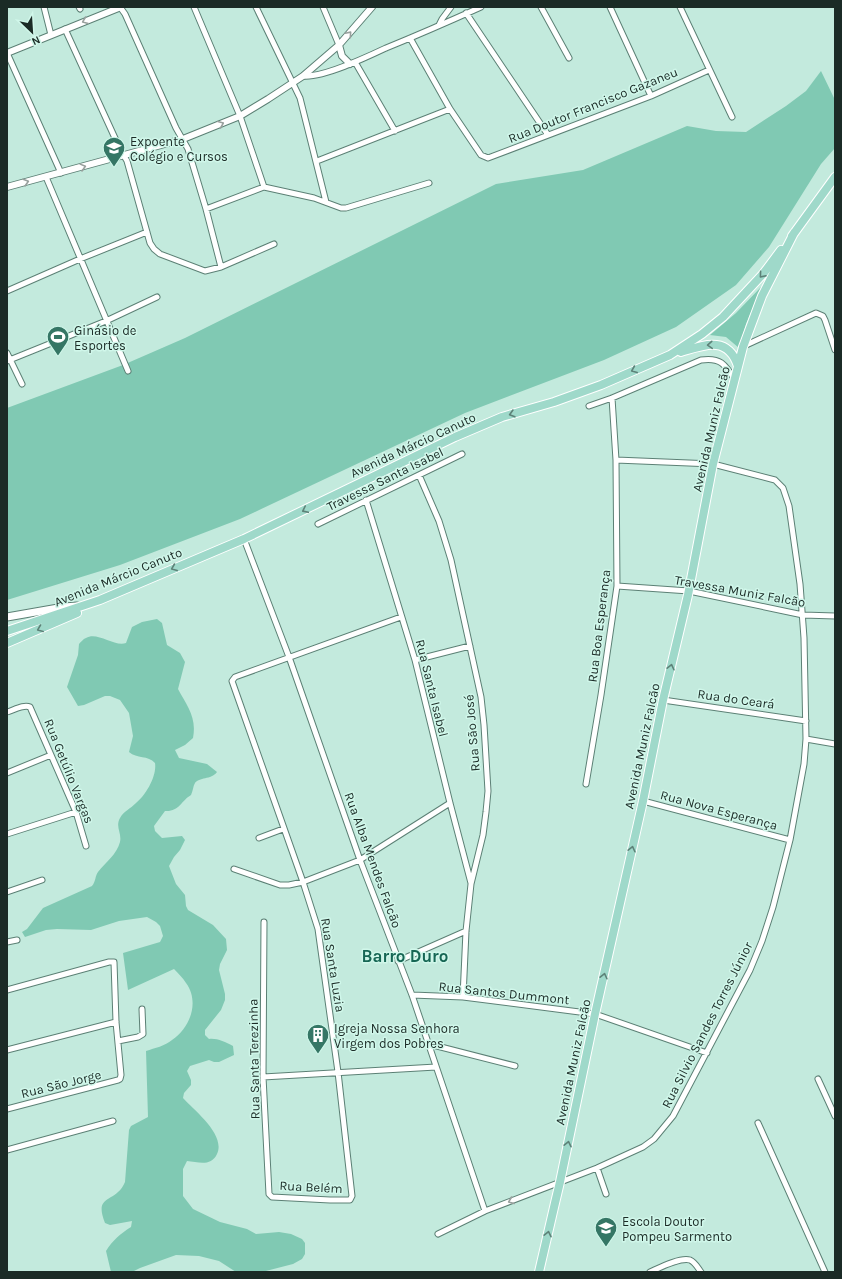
<svg xmlns="http://www.w3.org/2000/svg" width="842" height="1279" font-family="Karla,sans-serif">
	<style>
		.green { fill: #80c9b3 }
		.lines { fill: none; stroke-linecap: round; stroke-linejoin: round }
		.minor-casing { stroke: #5c8075; stroke-width: 7 }
		.tertiary-casing { stroke: #5c8075; stroke-width: 8 }
		.secondary-casing { stroke: #5c8075; stroke-width: 9 }
		.primary-casing { stroke: #fff; stroke-width: 10 }
		.minor { stroke: #fff; stroke-width: 5 }
		.tertiary { stroke: #fff; stroke-width: 6 }
		.secondary { stroke: #fff; stroke-width: 7 }
		.primary { stroke: #9fd9ca; stroke-width: 8 }
		.oneway { stroke: #98a09d }
		.oneway2 { stroke: #5d8278 }
		.labels { text-anchor: middle; dominant-baseline: central; stroke-width: 3; stroke-linejoin: round; paint-order: stroke }
		.street-label { font-size: 13px; fill: #1b2b26; stroke: #d0f7ea }
		.poi-label { font-size: 13px; fill: #1b2b26; stroke: #d0f7ea; text-anchor: start }
		.district-label { font-size: 17px; font-weight: bold; fill: #166654; stroke: #d0f7ea }
	</style>
	<rect width="100%" height="100%" fill="#c3eadd"/>
	<!-- green -->
	<path class="green" d="M821,71l14,29v48l-14,16 -52,83 -33,38 -60,42 -72,33 -139,53 -225,106 -120,46 -113,35v-192l116,-43 62,-27 311,-154 87,-14 104,-44 29,5 30,1 40,-26 20,-15z
		M762,286l-16,38 -7,24 -13,-11 -16,-2 26,-22z
		M157,619l5,4 5,22 13,8 5,9 -7,27c9,17 19,28 15,49l-8,7 -10,5 4,8 28,6 10,8c-6,8 -18,5 -22,11 -2,3 -2,8 -4,12 -10,6 -12,17 -26,16l-11,15 1,5 7,7 20,-2 3,4 -5,10 -6,7 -5,9 7,18 9,11 1,11 2,4 25,15 13,14 1,11 -7,14 -1,6 6,24v6l-4,10 -16,20v5l4,4c8,-1 16,3 24,7l1,9 -15,7h-5l-5,-2 -19,6 -3,5 4,9v5l-7,8 -1,5c12,13 43,37 34,56 -6,13 -19,8 -30,7l-4,8v27l10,13 27,13 27,7 9,5 23,-2 12,2 11,5 3,4v11l-3,5 -9,5 -31,8h-26l-17,-11 -20,-5 -23,-1 -36,13 -8,4h-21l-5,-21c7,-11 14,-17 25,-24l1,-6 -22,4 -5,-2c-12,-30 11,-19 20,-41l4,-52 2,-4 17,-9 -2,-66c9,-3 19,-5 26,-11 18,-12 28,-38 14,-57 -3,-5 -8,-10 -12,-14l-46,21 -5,-37 37,-11 3,-6 -3,-10 -4,-4 -9,-5 -28,4 -28,9 -34,-1 -11,1 -21,7 -3,-5 5,-3 16,-21 49,-22c4,-5 3,-10 6,-14 8,-10 19,-18 22,-30 2,-9 -5,-15 0,-24 4,-7 10,-9 16,-15 10,-8 21,-27 19,-40 -7,-8 -18,-4 -26,-11l4,-16 -4,-23 -9,-13 -10,-4h-5l-21,9 -6,1 -11,-19 11,-32 1,-11c2,-2 4,-5 7,-6 11,-7 28,9 40,5l6,-16 10,-5z"/>
	<g class="lines">
		<!-- minor casing -->
		<g class="minor-casing">
			<path id="minor" d="M44,7l7,28
				M79,7l1,2
				M120,7l5,7 51,114 12,21 18,60 15,58
				M194,7l46,109 24,71
				M256,7l44,91 26,104
				M323,7l16,38
				M541,7l28,51
				M610,7l41,89
				M680,7l52,110
				M466,13l82,122
				M439,25l3,-6 9,-12
				M65,29l55,120 7,12 23,82 4,6 6,5 45,17 16,-4 53,-23
				M410,38l40,71 31,46 7,3 163,-62 58,-26
				M7,53l54,120
				M355,62l40,69
				M303,76c20,2 64,-19 83,-28 32,-13 64,-27 95,-41
				M317,161l133,-52
				M46,177l82,194
				M206,209l58,-22 50,11 27,10h5l83,-25
				M7,291l73,-32 67,-27
				M744,346l72,-33 7,3 2,4 10,30
				M7,353l15,31
				M7,361l99,-40 51,-24
				M589,406l23,-8 89,-38c19,-3 24,4 34,20
				M419,475l20,46 12,39 30,137 3,28 4,66 -2,21 -3,23 -12,49 -5,47 -3,66
				M366,500l49,160 35,143 21,80
				M318,524l144,-70
				M244,539l45,118 71,203 52,135 73,216
				M617,586l72,5 114,24 32,1
				M415,660l55,-14
				M663,700l143,21
				M7,712c7,-2 17,-8 23,-5l46,105 10,34
				M806,739l29,5
				M7,773l44,-18
				M586,784l15,-89 16,-109 -1,-126 -4,-62
				M643,801l147,39
				M7,834l69,-22
				M259,838l24,-9
				M234,869l46,16h9l14,-3 57,-22 90,-57
				M7,892l35,-12
				M264,922l-1,155 6,117 3,3 58,3h20l2,-4 -14,-124 -20,-143 -15,-47 -71,-201 3,-4 166,-60
				M7,942l10,-2
				M398,961l68,-30
				M7,990l102,-28h5l2,60 5,53 -1,4 -2,1 -111,29
				M412,995l51,2 132,17 112,39
				M118,1041l20,-4 5,-3 -1,-25
				M429,1044l86,22
				M7,1050l109,-28
				M263,1077l173,-10
				M818,1079l17,37
				M758,1123l67,149
				M7,1150l106,-29
				M597,1168l9,26
				M438,1234l47,-23 112,-43 46,-21 11,-8 19,-23 77,-146 12,-29 11,-34 17,-67 14,-76 2,-25 -2,-101 -4,-54 -11,-78 -6,-18 -8,-8 -62,-16 -97,-4
				M650,1272c9,-4 30,-15 40,-12 5,2 8,8 11,12"/>
		</g>
		<!-- tertiary casing -->
		<g class="tertiary-casing">
			<path id="tertiary" d="M339,45l3,11 8,8
				M7,53l114,-46
				M7,187l176,-48 57,-23 28,-17 35,-23 36,-31 33,-38"/>
		</g>
		<!-- secondary casing -->
		<g class="secondary-casing">
			<path id="secondary" d="M7,617l57,-10 13,-1"/>
		</g>
		<!-- primary casing -->
		<g class="primary-casing">
			<path id="primary" d="M792,236l43,-59
				M681,352c23,-7 47,-17 57,14
				M7,631l93,-31 144,-61 211,-102 47,-20 52,-15 47,-17 69,-30 32,-21 21,-17 40,-43 18,-24
				M7,643l70,-30
				M539,1272l16,-69 5,-21 35,-168 48,-213 20,-101 25,-105 25,-131 30,-117 19,-51 32,-63"/>
		</g>
		<!-- minor -->
		<use href="#minor" class="minor"/>
		<!-- tertiary -->
		<use href="#tertiary" class="tertiary"/>
		<!-- secondary -->
		<use href="#secondary" class="secondary"/>
		<!-- primary -->
		<use href="#primary" class="primary"/>
	</g>
	<!-- one-way arrows -->
	<defs><path id="oneway-chevron" d="M-2-3.5L2.5 0L-2 3.5" fill="none" stroke-width="1.6" stroke-linecap="round" stroke-linejoin="round"/></defs>
	<g class="oneway">
		<use href="#oneway-chevron" transform="translate(85 21) rotate(159)"/>
		<use href="#oneway-chevron" transform="translate(349 34) rotate(-49)"/>
		<use href="#oneway-chevron" transform="translate(221 124) rotate(-23)"/>
		<use href="#oneway-chevron" transform="translate(83 167) rotate(-15)"/>
		<use href="#oneway-chevron" transform="translate(26 182) rotate(-16)"/>
		<use href="#oneway-chevron" transform="translate(511 1201) rotate(159)"/>
	</g>
	<g class="oneway2">
		<use href="#oneway-chevron" transform="translate(762 275) rotate(130)"/>
		<use href="#oneway-chevron" transform="translate(710 345) rotate(176)"/>
		<use href="#oneway-chevron" transform="translate(634 370) rotate(157)"/>
		<use href="#oneway-chevron" transform="translate(512 414) rotate(164)"/>
		<use href="#oneway-chevron" transform="translate(305 510) rotate(154)"/>
		<use href="#oneway-chevron" transform="translate(174 568) rotate(157)"/>
		<use href="#oneway-chevron" transform="translate(40 629) rotate(158)"/>
		<use href="#oneway-chevron" transform="translate(671 667) rotate(-77)"/>
		<use href="#oneway-chevron" transform="translate(632 849) rotate(-77)"/>
		<use href="#oneway-chevron" transform="translate(604 976) rotate(-77)"/>
		<use href="#oneway-chevron" transform="translate(568 1144) rotate(-78)"/>
		<use href="#oneway-chevron" transform="translate(548 1234) rotate(-78)"/>
	</g>
	<!-- icons -->
	<defs>
		<g id="school-pin" transform="scale(1.15)"><path d="M0 17L-7.5 6A9.5 9.5 0 1 1 7.5 6Z" fill="#357665" stroke="#d0f7ea"/><path d="M0-5L7-2L0 1L-7-2ZM-4 1L0 2.5L4 1V4Q0 6-4 4Z" fill="#fff"/></g>
		<g id="stadium-pin" transform="scale(1.15)"><path d="M0 17L-7.5 6A9.5 9.5 0 1 1 7.5 6Z" fill="#357665" stroke="#d0f7ea"/><path d="M0-5a6.5 5 0 1 0 0 10a6.5 5 0 1 0 0-10ZM-3.5-1.8h7v3.6h-7Z" fill="#fff"/></g>
		<g id="building-pin" transform="scale(1.15)"><path d="M0 17L-7.5 6A9.5 9.5 0 1 1 7.5 6Z" fill="#357665" stroke="#d0f7ea"/><path d="M-4-6H4V6H1V3H-1V6H-4ZM-2.5-4.3h1.7v1.8h-1.7ZM.8-4.3h1.7v1.8H.8ZM-2.5-1h1.7V.8h-1.7ZM.8-1h1.7V.8H.8Z" fill="#fff"/></g>
	</defs>
	<g fill-rule="evenodd">
		<use href="#school-pin" x="114" y="148"/>
		<use href="#stadium-pin" x="58" y="337"/>
		<use href="#building-pin" x="318" y="1035"/>
		<use href="#school-pin" x="606" y="1228"/>
	</g>
	<g class="labels">
		<!-- street labels -->
		<g class="street-label">
			<text transform="translate(593 105) rotate(-22)">Rua Doutor Francisco Gazaneu</text>
			<text transform="translate(711 429) rotate(-77)">Avenida Muniz Falcão</text>
			<text transform="translate(413 445) rotate(-25)">Avenida Márcio Canuto</text>
			<text transform="translate(385 479) rotate(-26)">Travessa Santa Isabel</text>
			<text transform="translate(118 577) rotate(-22)">Avenida Márcio Canuto</text>
			<text transform="translate(740 591) rotate(10)">Travessa Muniz Falcão</text>
			<text transform="translate(599 626) rotate(-83)">Rua Boa Esperança</text>
			<text transform="translate(432 688) rotate(76)">Rua Santa Isabel</text>
			<text transform="translate(736 699) rotate(8)">Rua do Ceará</text>
			<text transform="translate(472 733) rotate(-95)">Rua São José</text>
			<text transform="translate(642 746) rotate(-78)">Avenida Muniz Falcão</text>
			<text transform="translate(69 771) rotate(68)">Rua Getúlio Vargas</text>
			<text transform="translate(719 810) rotate(15)">Rua Nova Esperança</text>
			<text transform="translate(373 860) rotate(70)">Rua Alba Mendes Falcão</text>
			<text transform="translate(333 965) rotate(81)">Rua Santa Luzia</text>
			<text transform="translate(504 993) rotate(6)">Rua Santos Dummont</text>
			<text transform="translate(707 1025) rotate(-63)">Rua Silvio Sandes Torres Júnior</text>
			<text transform="translate(254 1059) rotate(-91)">Rua Santa Terezinha</text>
			<text transform="translate(573 1062) rotate(-78)">Avenida Muniz Falcão</text>
			<text transform="translate(61 1084) rotate(-14)">Rua São Jorge</text>
			<text transform="translate(311 1187) rotate(3)">Rua Belém</text>
		</g>
		<!-- poi labels -->
		<g class="poi-label">
			<text x="130" y="141">Expoente<tspan x="130" dy="15">Colégio e Cursos</tspan></text>
			<text x="74" y="330">Ginásio de<tspan x="74" dy="15">Esportes</tspan></text>
			<text x="334" y="1028">Igreja Nossa Senhora<tspan x="334" dy="15">Virgem dos Pobres</tspan></text>
			<text x="622" y="1221">Escola Doutor<tspan x="622" dy="15">Pompeu Sarmento</tspan></text>
		</g>
		<!-- district labels -->
		<g class="district-label">
			<text x="405" y="956">Barro Duro</text>
		</g>
	</g>
	<!-- border -->
	<rect width="842" height="1279" fill="none" stroke="#1b2b26" stroke-width="16"/>
	<!-- north arrow -->
	<g transform="translate(32 32) rotate(155)" stroke="#d0f7ea" stroke-width="3" paint-order="stroke">
	<path d="M0-3L7 15L0 10L-7 15Z" fill="#1b2b26"/>
	<text y="-6" font-size="11" font-weight="bold" text-anchor="middle" fill="#1b2b26">N</text>
	</g>
</svg>
